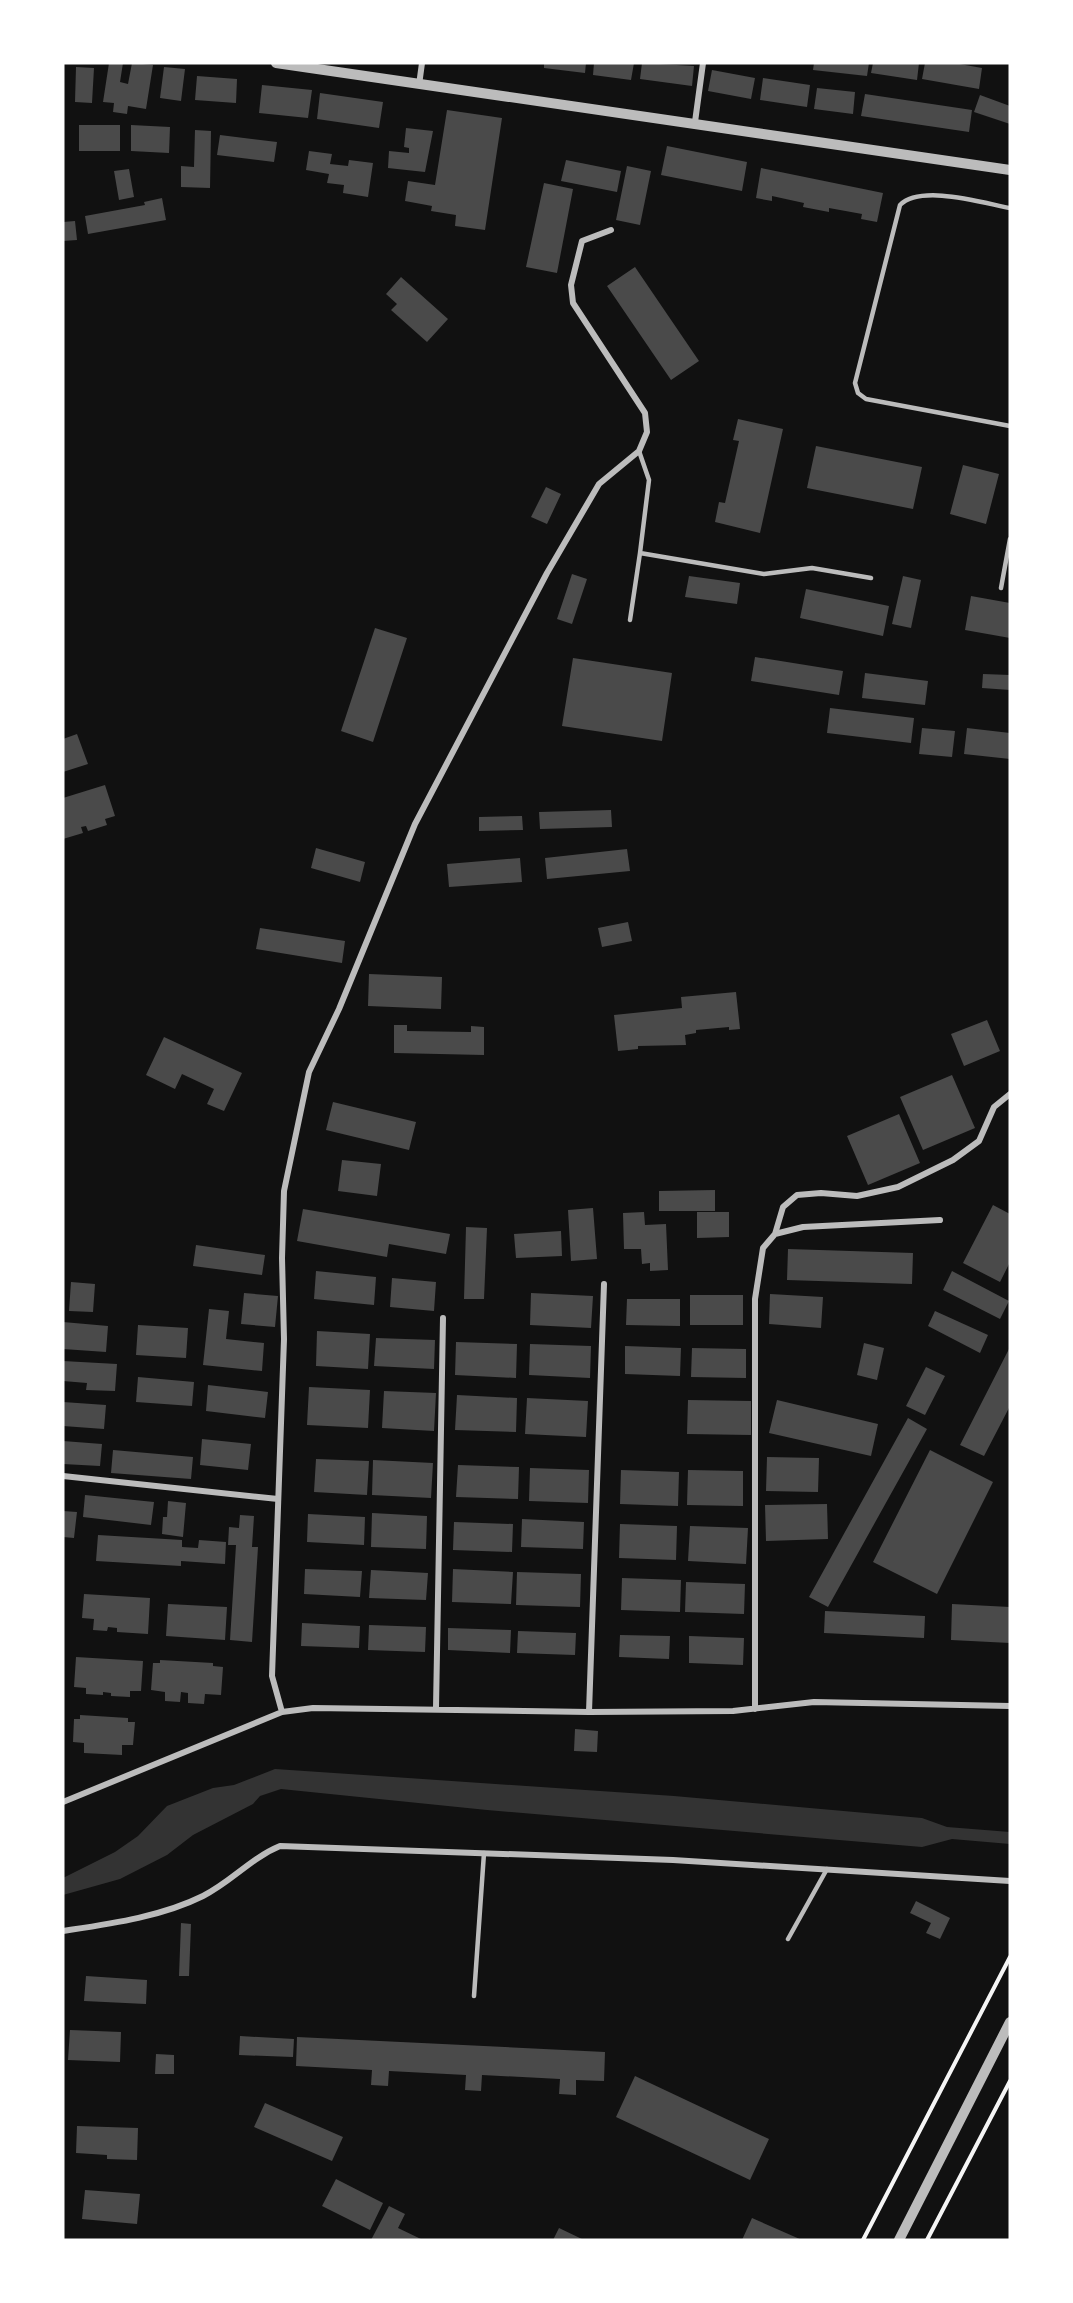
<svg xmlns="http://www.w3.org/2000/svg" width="1073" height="2303" font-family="'Open Sans',sans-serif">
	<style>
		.water { fill: #333 }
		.building { fill: #4a4a4a }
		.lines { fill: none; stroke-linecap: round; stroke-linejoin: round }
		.path { stroke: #f5f5f5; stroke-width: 4 }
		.service { stroke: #bcbcbc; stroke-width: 4.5 }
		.minor { stroke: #bcbcbc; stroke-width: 6 }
		.tertiary { stroke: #bcbcbc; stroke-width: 10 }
	</style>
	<rect width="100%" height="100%" fill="#111"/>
	<!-- water -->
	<path class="water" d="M275,1769l399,27 248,22 25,9 63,5v12l-58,-5 -30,8 -435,-37 -206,-21 -21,7 -7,8 -60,31 -26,20 -47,24 -57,16v-17l52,-26 23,-16 29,-30 46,-18 21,-3z"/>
	<!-- building -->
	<path class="building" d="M109,63h14l-3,19 8,2 4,-21 21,2 -7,44 -18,-3 -1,8 -14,-2 1,-9 -11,-1z
		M544,63h42l-1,10 -41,-5z
		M594,63h40l-3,17 -38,-5z
		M642,63l52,3 -2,20 -52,-7z
		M814,63h55l-2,13 -54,-6z
		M873,63h46l-2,17 -46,-7z
		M925,63h29l28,5 -3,21 -57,-10z
		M76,67l18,1 -2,35 -17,-1z
		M164,67l21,2 -4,32 -21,-3z
		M712,70l43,8 -4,21 -43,-8z
		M197,76l40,3 -1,24 -41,-3z
		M763,78l47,7 -3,22 -47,-7z
		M262,85l50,5 -4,28 -49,-5z
		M817,88l38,4 -2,22 -39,-5z
		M320,93l63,9 -4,26 -62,-9z
		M865,94l107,16 -3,22 -108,-16z
		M980,95l30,11v18l-36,-12z
		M447,110l55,8 -17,112 -30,-4 1,-11 -25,-4 1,-5 -27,-5 3,-20 27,4z
		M79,125h41v26h-41z
		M131,125l39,2 -1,26 -38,-2z
		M406,128l27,3 -8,41 -37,-4 1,-17 20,2v-5l-5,-1z
		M195,130l16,1 -1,57 -29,-1v-21l13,1z
		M220,135l57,7 -3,20 -57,-7z
		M667,146l80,16 -5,29 -81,-16z
		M309,151l23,3 -2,10 18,2 1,-6 24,3 -5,34 -25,-4 1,-8 -17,-2 2,-9 -23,-4z
		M566,160l55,11 -4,21 -56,-11z
		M627,166l24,5 -11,54 -24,-5z
		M761,168l122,25 -6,29 -16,-3 1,-5 -33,-6v4l-26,-5 1,-4 -32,-7v5l-16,-3z
		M129,169l5,28 -15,3 -5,-29z
		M544,183l29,6 -16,84 -31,-6z
		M162,198l4,22 -78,14 -3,-18 60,-11 -1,-3z
		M75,221l2,19 -14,1v-19z
		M635,267l64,94 -28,19 -64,-94z
		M401,277l47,42 -21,23 -36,-32 6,-6 -11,-10z
		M738,419l45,10 -23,104 -45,-11 4,-20 6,1 14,-62 -6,-1z
		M816,446l106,21 -9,42 -106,-21z
		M963,465l36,9 -13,50 -36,-10z
		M546,487l15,7 -14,30 -16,-7z
		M572,574l15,5 -15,45 -15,-5z
		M689,576l51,7 -3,21 -52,-7z
		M903,576l18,4 -10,48 -19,-4z
		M806,589l83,17 -6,30 -83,-18z
		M971,596l39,7v35l-45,-8z
		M375,628l32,10 -34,104 -32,-11z
		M755,657l88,14 -4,24 -88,-14z
		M573,658l99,15 -10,68 -100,-15z
		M865,673l63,8 -3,24 -63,-7z
		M983,674l27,1v15l-28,-2z
		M830,708l84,10 -3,25 -84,-10z
		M922,728l33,3 -3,26 -33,-3z
		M967,728l43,5v26l-46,-5z
		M77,734l11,30 -25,8v-33z
		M105,785l10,31 -10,3 2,6 -19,6 -2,-5 -5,1 2,6 -20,6v-41z
		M611,810l1,17 -72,2 -1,-17z
		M522,816l1,14 -44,1v-14z
		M316,848l49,14 -5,20 -49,-14z
		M627,849l3,22 -83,8 -2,-21z
		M520,858l2,24 -73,5 -2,-23z
		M628,922l4,19 -30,6 -4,-19z
		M260,928l85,13 -3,22 -86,-14z
		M369,974l73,3 -1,32 -73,-3z
		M736,992l4,37 -11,1v-3l-33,3v3l-11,2 1,10 -48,1v3l-20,2 -4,-36 68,-7 -1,-11z
		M987,1020l13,31 -36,15 -13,-32z
		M394,1025h13v6l64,1v-6l13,1v28l-90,-2z
		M164,1037l78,36 -18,38 -17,-7 7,-15 -32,-15 -7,15 -29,-14z
		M952,1075l23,53 -52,22 -23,-53z
		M333,1102l83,20 -7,28 -83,-20z
		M899,1114l21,49 -52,22 -21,-49z
		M342,1160l39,4 -4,32 -39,-5z
		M715,1190v21h-56v-20z
		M993,1205l17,9v48l-10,20 -37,-19z
		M593,1208l4,51 -26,2 -3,-51z
		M303,1209l147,25 -4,20 -57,-10 -2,13 -90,-16z
		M644,1212l1,13 21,-1 2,46 -18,1v-8l-8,1 -1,-15h-17l-1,-36z
		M697,1212h32v25l-32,1z
		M466,1227l21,1 -3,71h-20z
		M561,1231l1,25 -46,2 -2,-24z
		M196,1245l69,10 -3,20 -69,-9z
		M788,1249l125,4 -1,31 -125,-4z
		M316,1271l60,6 -2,28 -60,-6z
		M952,1271l57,30 -9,18 -57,-29z
		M392,1278l44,4 -2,29 -44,-4z
		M71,1282l24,2 -2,28 -24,-1z
		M244,1293l34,3 -3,31 -34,-3z
		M531,1293l62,3 -2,32 -61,-3z
		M770,1294l53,3 -2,31 -52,-4z
		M690,1295h53v30h-53z
		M627,1299h53v27l-54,-1z
		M209,1309l20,2 -3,28 38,4 -2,28 -59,-6z
		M935,1311l53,24 -8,18 -52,-27z
		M63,1322l45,4 -2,26 -43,-3z
		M138,1325l50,3 -2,30 -50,-3z
		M317,1331l53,3 -2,35 -52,-3z
		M376,1338l59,2 -1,29 -60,-3z
		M456,1342l61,2 -1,34 -61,-3z
		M864,1343l20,5 -7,32 -20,-5z
		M530,1344l61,2 -1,32 -61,-3z
		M625,1346l56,2 -1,28 -55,-2z
		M1010,1347v59l-26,50 -24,-11z
		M692,1348l54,1v29l-55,-1z
		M63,1361l54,3 -2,27 -29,-1 1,-7 -24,-2z
		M926,1367l19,9 -20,39 -19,-9z
		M138,1377l56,5 -2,24 -56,-4z
		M208,1385l60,7 -3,26 -59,-7z
		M309,1387l61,3 -2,38 -61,-3z
		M384,1391l52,2 -2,38 -52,-3z
		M457,1395l60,3 -1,34 -61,-2z
		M527,1398l61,3 -2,36 -61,-3z
		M688,1400l63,1v34l-64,-1z
		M777,1400l101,24 -7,32 -102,-23z
		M63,1402l43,3 -2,24 -41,-3z
		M908,1418l19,11 -99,178 -19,-10z
		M202,1439l49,5 -3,26 -48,-5z
		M63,1441l39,3 -2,22 -37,-2z
		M113,1450l80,7 -2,22 -80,-6z
		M930,1450l63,32 -56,112 -64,-32z
		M767,1457l52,1 -1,34 -52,-1z
		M316,1459l53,2 -2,34 -53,-3z
		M373,1460l60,3 -2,35 -59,-3z
		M458,1465l61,2 -1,32 -62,-2z
		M530,1468l59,2 -1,33 -59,-2z
		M621,1470l58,2 -1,34 -58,-2z
		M688,1470l55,1v35l-56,-1z
		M85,1495l69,7 -3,23 -68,-8z
		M168,1501l18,2 -3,34 -21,-3 1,-17h4z
		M827,1504l1,35 -62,2 -1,-36z
		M63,1511l14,1 -3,26 -11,-1z
		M372,1513l55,3 -1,33 -55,-2z
		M308,1514l57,3 -1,28 -57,-3z
		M240,1515l14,1 -2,31h6l-6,95 -22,-2 6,-95h-8l1,-18 10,1z
		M522,1519l62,3 -1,27 -62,-2z
		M454,1522l59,2 -1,28 -59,-2z
		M620,1524l57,2 -1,34 -57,-2z
		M690,1526l58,2 -2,36 -58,-3z
		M98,1535l84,5v7l16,1 1,-8 27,2 -1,22 -44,-3v5l-85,-5z
		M305,1569l57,2 -2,26 -56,-3z
		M453,1569l60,3 -2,32 -59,-2z
		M371,1570l57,3 -2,27 -57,-2z
		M517,1572l64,2 -1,33 -64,-2z
		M622,1578l59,2 -1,32 -59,-2z
		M686,1582l59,2 -1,30 -59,-2z
		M84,1594l66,4 -2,36 -31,-2v-4l-9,-1 -1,4 -14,-1 1,-11 -12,-1z
		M168,1604l59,3 -2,33 -59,-4z
		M952,1604l58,3v36l-59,-3z
		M825,1611l100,5 -1,22 -100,-5z
		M302,1623l58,3 -1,22 -58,-2z
		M369,1625l57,2 -1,25 -57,-2z
		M448,1628l63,2 -1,23 -62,-3z
		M518,1631l58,2 -1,22 -58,-2z
		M620,1635l50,1 -1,23 -50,-2z
		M689,1636l55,2 -1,27 -54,-2z
		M76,1657l67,4 -2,30h-11v6l-19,-1v-3l-8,-1v3l-17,-1v-6l-12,-1z
		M160,1660l53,3v3l10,1 -2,28 -16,-1 -1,10 -16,-1v-10l-7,-1 -1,10 -15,-1v-9l-14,-2 2,-27h7z
		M80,1715l48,3v4h7l-2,23h-11v10l-38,-2v-10l-11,-1 1,-23h6z
		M575,1729l23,2 -1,21 -23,-1z
		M916,1901l34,17 -10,21 -14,-6 5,-10 -21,-10z
		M181,1923l10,1 -2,52h-10z
		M86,1976l61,4 -1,24 -62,-3z
		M70,2030l51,2 -1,30 -52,-2z
		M240,2036l54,3 -1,18 -54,-2z
		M297,2037l308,15 -1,29 -28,-1v15l-17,-1 1,-15 -78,-4 -1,16 -16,-1 1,-15 -77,-4 -1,15 -17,-1 1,-15 -76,-4z
		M156,2054l18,1v19h-19z
		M635,2076l134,63 -19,41 -134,-63z
		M265,2103l78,34 -11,24 -78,-34z
		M77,2126l61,2 -1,32 -30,-1v-4l-31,-2z
		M336,2179l47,24 -13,27 -48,-24z
		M85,2190l55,4 -3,30 -55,-5z
		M389,2206l16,8 -7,14 25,12h-52z
		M752,2218l50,22h-60z
		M559,2228l25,12h-31z"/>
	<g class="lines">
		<!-- path -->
		<path class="path" d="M863,2240l147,-283
			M927,2240l83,-159"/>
		<!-- service -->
		<path class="service" d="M1010,208c-27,-5 -89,-24 -110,-3l-45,178 3,10 8,6 144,27
			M639,451l10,29 -9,73 124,21 48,-6 59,10
			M1001,588l9,-49
			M630,620l10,-67
			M788,1939l39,-70
			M474,1996l10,-143"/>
		<!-- minor -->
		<path class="minor" d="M419,85l3,-22
			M695,122l8,-59
			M775,1234l8,-27 14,-12 24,-2 36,3 41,-9 55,-27 26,-19 15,-34 16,-13
			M63,1476l215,23
			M436,1708l7,-390
			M755,1709v-410l8,-51 12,-14 28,-7 137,-7
			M282,1712l-10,-36 12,-337 -2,-81 2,-67 25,-119 30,-63 76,-185 132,-251 52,-89 40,-33 8,-19 -2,-19 -72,-110 -2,-18 11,-44 29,-11
			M589,1712l15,-428
			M63,1802l219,-90 31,-4 276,4 144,-1 81,-9 196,4
			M63,1931c46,-7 98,-14 140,-35 28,-14 48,-38 77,-50l393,14 337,21"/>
		<!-- tertiary -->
		<path class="tertiary" d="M276,63l734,107
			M899,2240l111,-218"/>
	</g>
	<!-- border -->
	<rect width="1073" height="2303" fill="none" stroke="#ffffff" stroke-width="129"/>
</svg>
